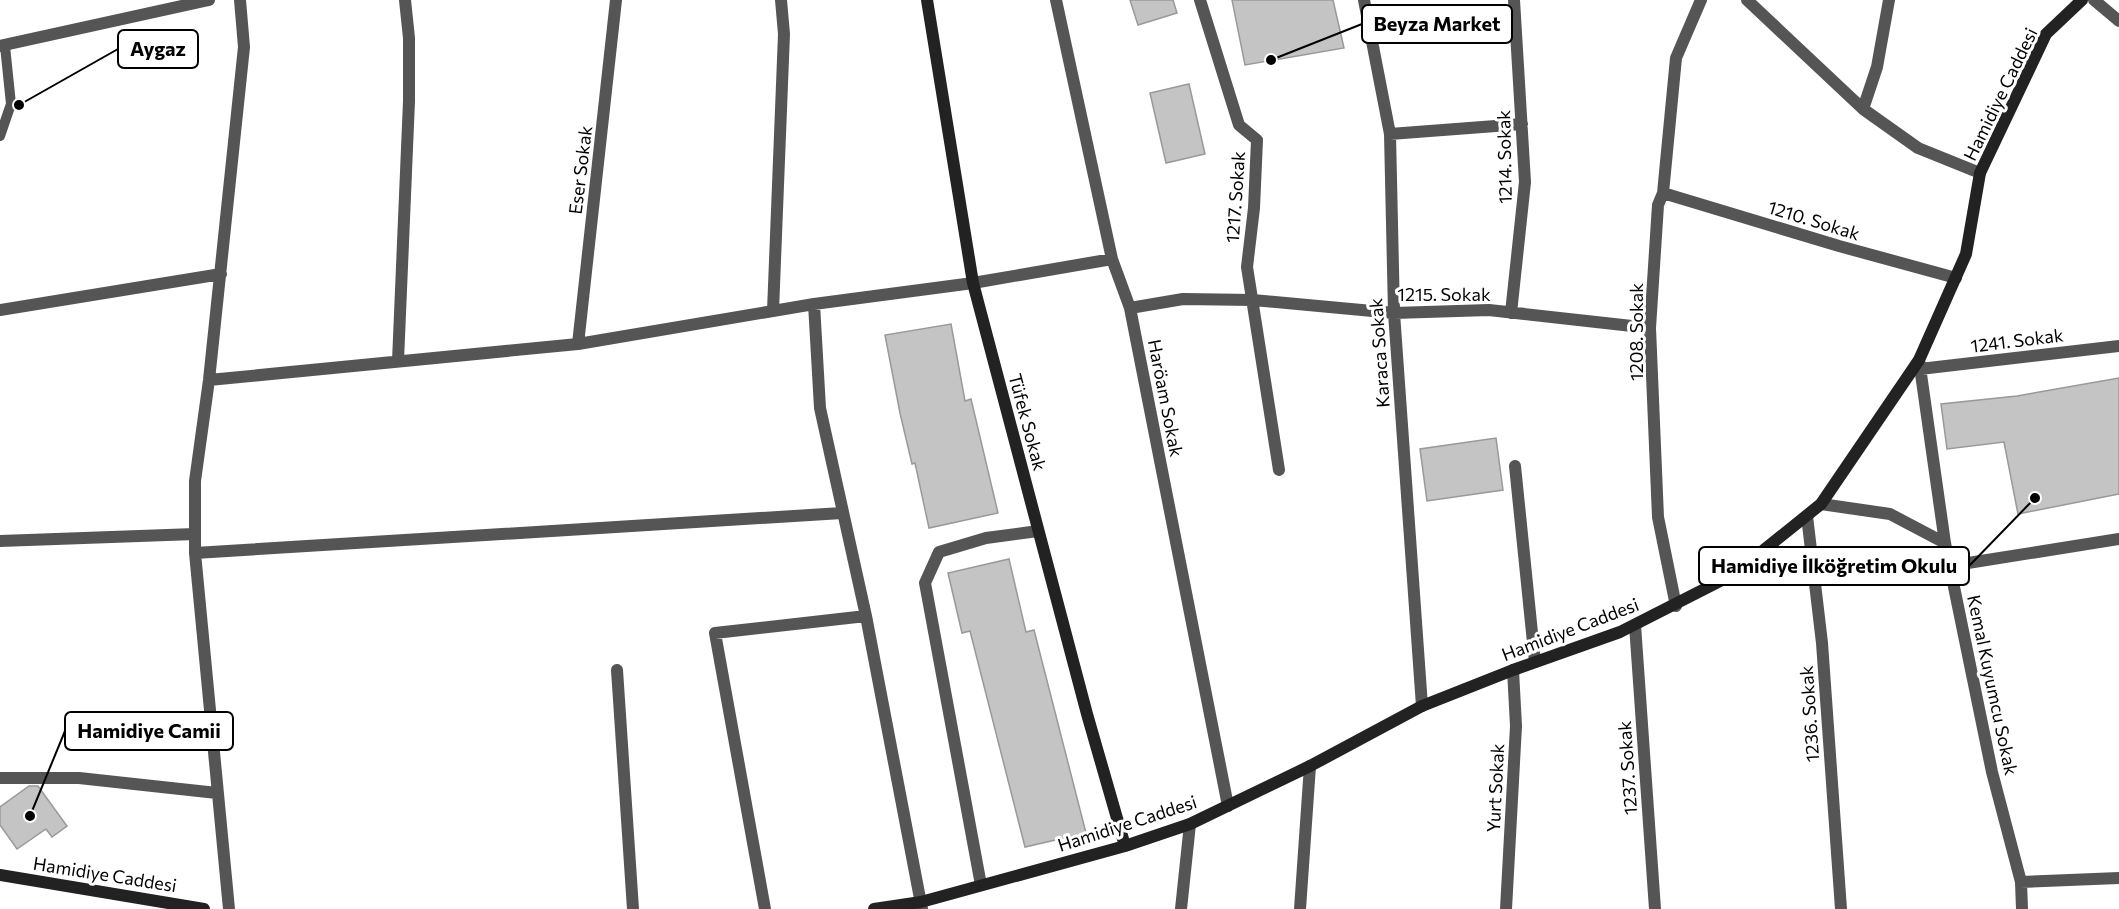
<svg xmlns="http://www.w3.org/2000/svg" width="2119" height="909" font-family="Commissioner,sans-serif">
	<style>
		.building { fill: #c4c4c4; stroke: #999; stroke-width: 1.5 }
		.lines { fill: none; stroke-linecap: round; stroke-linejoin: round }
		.lane { stroke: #555; stroke-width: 10 }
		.street { stroke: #555; stroke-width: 12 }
		.secondary { stroke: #222; stroke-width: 12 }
		.labels { text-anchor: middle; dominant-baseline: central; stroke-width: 6; stroke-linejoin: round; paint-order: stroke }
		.street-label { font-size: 18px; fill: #000; stroke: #fff }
		.leader { fill: none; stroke: #000; stroke-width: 2 }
		.callout-dot { fill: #000; stroke: #fff; stroke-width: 2 }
		.callout { fill: #fff; stroke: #000; stroke-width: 2 }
		.callout-label { font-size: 20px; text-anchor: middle; font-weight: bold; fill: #000 }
	</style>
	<rect width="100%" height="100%" fill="#fff"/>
	<!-- building -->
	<path class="building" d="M1130,0h43l4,13 -39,12z
		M1232,0h101l11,48 -99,17z
		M1189,84l16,70 -39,9 -16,-70z
		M951,324l14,77 6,-2 27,114 -69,15 -14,-65 -3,1 -12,-51 -15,-78z
		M2119,378v116l-101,20 -14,-72 -57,7 -6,-45 76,-8z
		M1496,438l7,52 -76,11 -7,-52z
		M1009,559l17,73 8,-2 52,203 -61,14 -55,-216 -8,2 -14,-60z
		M29,786h9l29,40 -15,11 -6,-8 -29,20 -17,-24v-18z"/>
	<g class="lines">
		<!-- lane -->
		<path class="lane" d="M0,136l11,-32 -6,-58"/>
		<!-- street -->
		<path class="street" d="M1056,0l56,259 18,49 98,498
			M1200,0l39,125 18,15 -3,68 -7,59 32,203
			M1364,0l26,134 4,179 28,393
			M1747,0l116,109 55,39 62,25
			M2094,0l25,21
			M0,46l209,-46
			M1863,109l14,-42 12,-67
			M1390,134l132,-10
			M1663,193l176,53 117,32
			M814,304l6,104 46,208 56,293
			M1130,308l53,-9 70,1 141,13 95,-3 161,18
			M0,310l221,-36
			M773,311l11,-277 -3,-34
			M1511,313l14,-131 -11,-182
			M578,344l38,-344
			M1919,360l26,183 47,229 29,110 1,27
			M398,361l11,-260v-63l-4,-38
			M1920,369l199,-23
			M209,380l369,-36 236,-40 159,-21 139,-24
			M1515,466l20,196
			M1821,504l69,10 55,29
			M1807,516l15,127 19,266
			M0,541l195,-7
			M195,553l647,-40
			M1949,566l170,-27
			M1676,606l-18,-89 -8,-189 8,-123 5,-12 13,-135 25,-58
			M1635,625l20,284
			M617,670l16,239
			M0,778h79l138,15
			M2021,882l98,-4
			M981,885l-56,-302 14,-31 47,-14 52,-7
			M229,909l-34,-356v-72l14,-101 35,-333 -4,-47
			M765,909l-50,-276 151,-17
			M1181,909l9,-85
			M1300,909l10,-143
			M1506,909l10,-183 -3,-56"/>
		<!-- secondary -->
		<path class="secondary" d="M927,0l46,283 114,431 38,132
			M0,875l204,34
			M874,909l47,-7 204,-56 65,-22 120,-58 112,-60 91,-36 107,-38 114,-58 87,-70 98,-144 47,-106 14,-81 66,-139 36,-34"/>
	</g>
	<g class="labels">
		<!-- street labels -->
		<g class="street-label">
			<text transform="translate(2000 94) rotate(-64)">Hamidiye Caddesi</text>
			<text transform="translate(1504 157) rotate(-91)">1214. Sokak</text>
			<text transform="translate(580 170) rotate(-83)">Eser Sokak</text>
			<text transform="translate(1235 197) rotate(-86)">1217. Sokak</text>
			<text transform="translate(1814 220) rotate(17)">1210. Sokak</text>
			<text x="1444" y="294">1215. Sokak</text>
			<text transform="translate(1636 332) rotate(-90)">1208. Sokak</text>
			<text transform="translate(2017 340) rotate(-7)">1241. Sokak</text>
			<text transform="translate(1379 353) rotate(-94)">Karaca Sokak</text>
			<text transform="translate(1166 398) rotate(79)">Haröam Sokak</text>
			<text transform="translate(1028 422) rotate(75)">Tüfek Sokak</text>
			<text transform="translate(1570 629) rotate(-21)">Hamidiye Caddesi</text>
			<text transform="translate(1993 685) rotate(78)">Kemal Kuyumcu Sokak</text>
			<text transform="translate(1809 714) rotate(-94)">1236. Sokak</text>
			<text transform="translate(1627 768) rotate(-94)">1237. Sokak</text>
			<text transform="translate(1495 788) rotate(-87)">Yurt Sokak</text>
			<text transform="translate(1127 823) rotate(-18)">Hamidiye Caddesi</text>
			<text transform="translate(105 874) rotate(9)">Hamidiye Caddesi</text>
		</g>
	</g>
	<!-- callouts -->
	<path class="leader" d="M1271 60L1362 24M19 105L118 49M2035 498L1969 566M30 816L65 731"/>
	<g class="callout-dot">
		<circle cx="1271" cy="60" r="6"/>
		<circle cx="19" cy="105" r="6"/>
		<circle cx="2035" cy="498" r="6"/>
		<circle cx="30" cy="816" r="6"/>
	</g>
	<g class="callout">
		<rect x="1362" y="5" width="150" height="38" rx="6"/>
		<rect x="118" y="30" width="80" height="38" rx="6"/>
		<rect x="1699" y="547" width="270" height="38" rx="6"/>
		<rect x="65" y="712" width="168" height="38" rx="6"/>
	</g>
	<g class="callout-label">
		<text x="1437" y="31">Beyza Market</text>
		<text x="158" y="56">Aygaz</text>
		<text x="1834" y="573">Hamidiye İlköğretim Okulu</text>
		<text x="149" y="738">Hamidiye Camii</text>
	</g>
</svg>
